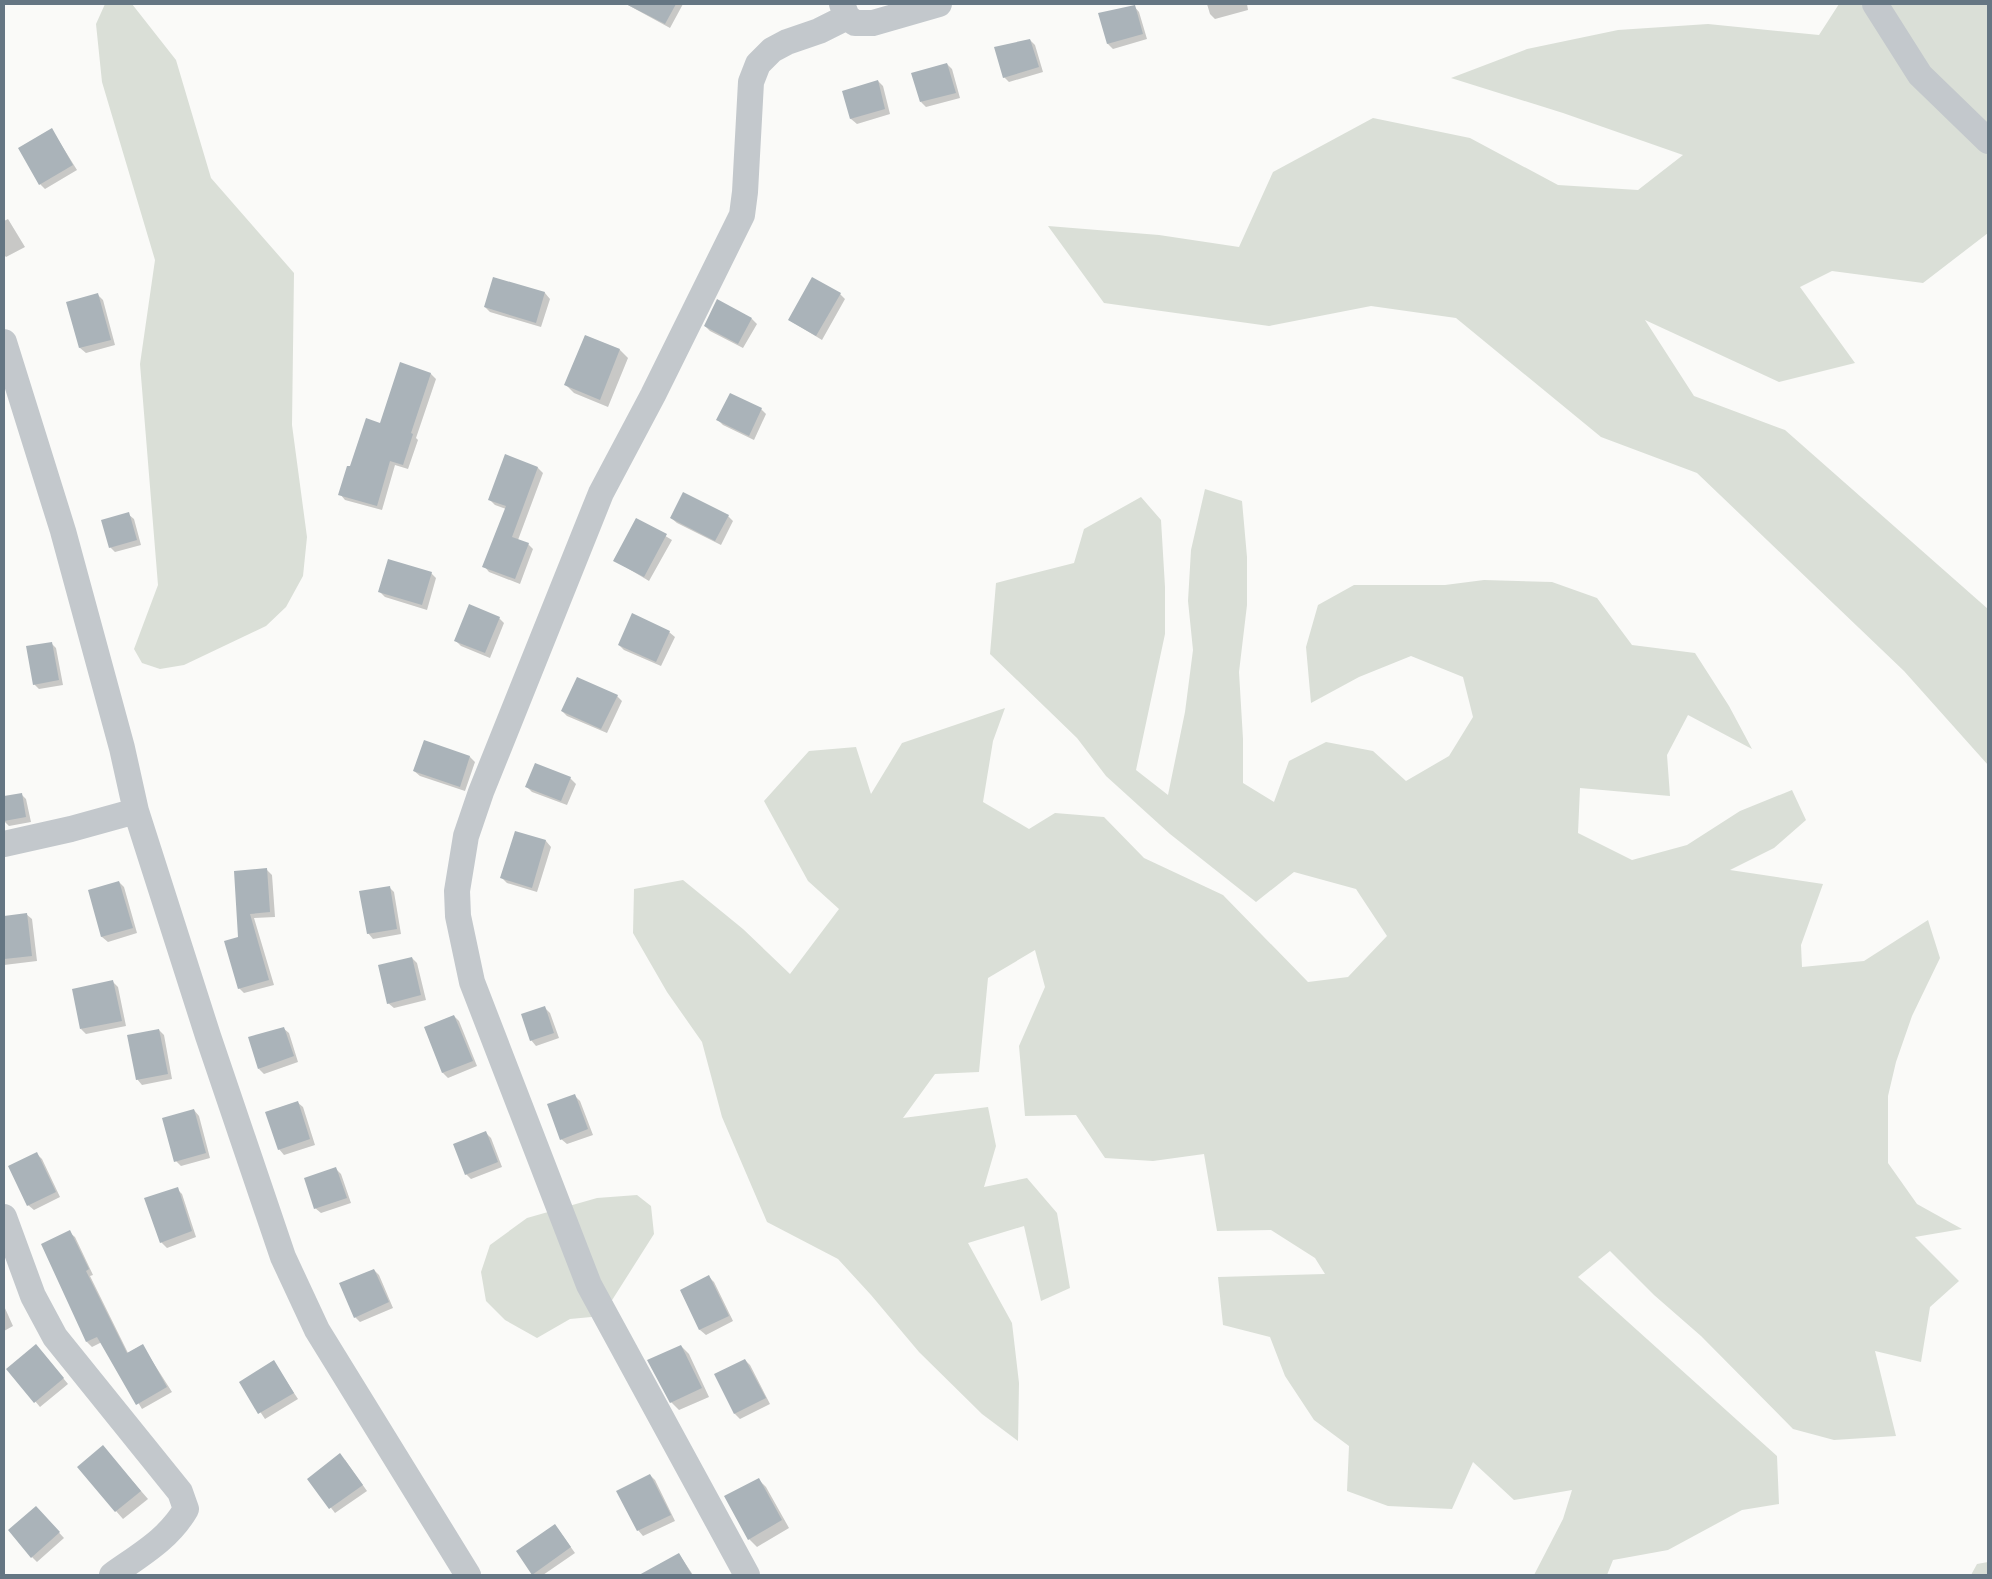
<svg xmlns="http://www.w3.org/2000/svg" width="1992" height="1579" font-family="'Sofia Sans Condensed',sans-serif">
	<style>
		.green { fill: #dadfd7 }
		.shadow { fill: #0003 }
		.building { fill: #aab3b9 }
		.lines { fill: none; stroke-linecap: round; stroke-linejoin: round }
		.minor { stroke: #c3c8cc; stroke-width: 26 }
	</style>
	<rect width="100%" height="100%" fill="#fafaf8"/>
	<!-- green -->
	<path class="green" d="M105,4h27l44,56 35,118 83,95 -2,152 15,112 -4,39 -17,31 -20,19 -82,39 -24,4 -18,-6 -8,-14 24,-64 -18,-221 15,-104 -53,-178 -6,-58z
		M1839,4h149v229l-65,50 -91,-12 -32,16 55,76 -76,19 -134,-62 49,76 91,34 203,179v156l-84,-94 -207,-198 -96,-36 -145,-119 -85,-12 -102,20 -165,-23 -56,-77 111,9 80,12 34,-75 100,-54 97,20 88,47 80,5 45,-35 -120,-42 -112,-35 76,-29 91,-19 90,-6 111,11z
		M1205,489l37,12 5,56v48l-8,67 4,67v44l31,19 15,-41 37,-19 47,9 33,30 43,-25 24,-39 -10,-40 -52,-21 -52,21 -48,26 -5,-56 12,-42 36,-20h91l39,-5 68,2 45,16 35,47 63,8 34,53 23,43 -64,-34 -21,40 3,41 -90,-8 -2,45 54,27 55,-15 53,-34 52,-21 14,30 -32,28 -44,22 93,14 -22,61 1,22 62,-6 64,-41 12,38 -28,58 -16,46 -8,34v67l29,41 45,25 -47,8 44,44 -29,26 -9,55 -46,-11 21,85 -62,4 -41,-11 -92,-93 -47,-41 -44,-44 -32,26 199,179 2,48 -37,6 -74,40 -55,10 -6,15h-73l29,-56 9,-29 -58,10 -41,-38 -21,47 -64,-3 -41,-15 2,-45 -35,-26 -29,-44 -15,-39 -47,-12 -5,-48 107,-3 -10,-16 -44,-28 -54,1 -13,-77 -51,7 -48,-3 -29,-43 -51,1 -6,-70 26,-59 -10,-37 -47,28 -9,94 -44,2 -32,44 85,-11 8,39 -12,41 43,-9 30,35 13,75 -29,13 -17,-75 -56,17 44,80 7,60 -1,58 -36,-27 -63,-62 -48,-57 -33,-36 -71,-37 -45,-105 -20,-75 -35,-50 -34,-59 1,-44 49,-9 60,49 47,45 49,-65 -31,-28 -44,-80 45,-50 47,-4 15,47 31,-51 103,-35 -12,33 -10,61 46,27 26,-16 49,4 40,41 79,37 85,87 40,-5 39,-41 -31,-47 -62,-17 -38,30 -86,-68 -64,-58 -29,-38 -87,-84 6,-71 78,-20 10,-34 57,-32 20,23 4,67v47l-29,136 32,25 17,-83 8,-62 -5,-49 3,-51z
		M637,1195l14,11 3,28 -52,82 -32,3 -33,19 -32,-18 -19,-19 -5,-29 9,-27 37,-27 70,-20z
		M1988,1562v13h-17l6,-11z"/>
	<!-- shadow -->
	<path class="shadow" d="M626,4h57l-13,24z
		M1207,4h40l1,6 -33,9 -5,-5z
		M1134,6l5,6 8,27 -34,10 -5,-5 -8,-30z
		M1030,40l5,5 8,27 -34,10 -5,-5z
		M947,64l5,5 8,29 -34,9 -5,-5z
		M878,81l5,5 7,28 -33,10 -6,-5 -8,-27z
		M52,130l25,40 -32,19 -5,-5z
		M8,219l17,28 -19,10 -2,-2v-34z
		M494,278l51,15 5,6 -9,28 -51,-15 -5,-5z
		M840,294l5,5 -23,41 -33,-20z
		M98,295l5,5 12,45 -29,8 -6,-5 -12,-45z
		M752,319l5,5 -14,24 -33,-17 -5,-5z
		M585,336l35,14 8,8 -20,49 -34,-14 -8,-8z
		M401,364l30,10 5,5 -20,59 2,2 -10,29 -13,-4 -13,45 -37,-10 -5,-6 11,-26 30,-44z
		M761,409l5,5 -12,26 -31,-15 -5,-5z
		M506,456l32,12 5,5 -25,67 10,4 5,5 -13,35 -31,-12 -5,-6 22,-57 -11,-4 -6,-6z
		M128,514l6,5 7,26 -26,7 -5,-5z
		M728,516l5,5 -12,24 -44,-22 -6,-5z
		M637,519l35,21 -23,41 -35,-21z
		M431,573l5,5 -9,32 -42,-13 -5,-5z
		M499,618l5,5 -14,35 -29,-12 -5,-5z
		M669,632l6,5 -14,29 -37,-16 -5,-5z
		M51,643l5,5 7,37 -24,4 -5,-5z
		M617,696l5,5 -15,32 -40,-17 -5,-5z
		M424,742l46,15 5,5 -10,29 -45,-15 -6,-5z
		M570,778l6,6 -9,21 -35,-13 -5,-5z
		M21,794l5,5 5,23 -22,4 -5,-5v-24z
		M516,832l30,9 5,6 -14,45 -30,-9 -5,-5z
		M267,870l5,5 3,42 -21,1 20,67 -30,8 -5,-5 1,-50z
		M119,882l5,5 13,46 -29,9 -6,-5 -13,-46z
		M389,887l5,5 7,42 -28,5 -5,-6z
		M26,914l6,5 5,42 -33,4v-48z
		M412,958l5,5 9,37 -32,8 -6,-5z
		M113,982l5,5 8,39 -40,8 -5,-5z
		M545,1008l5,5 9,25 -23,8 -5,-6z
		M454,1016l5,5 18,45 -29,12 -5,-5 -18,-45z
		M283,1028l6,5 9,29 -34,12 -5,-5z
		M159,1030l5,5 8,44 -30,6 -5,-6z
		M575,1096l5,5 13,34 -26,9 -6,-5z
		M297,1102l6,5 12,38 -31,10 -5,-6z
		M194,1110l5,6 11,42 -29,8 -5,-5z
		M486,1133l5,5 11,29 -31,12 -5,-5z
		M37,1154l5,5 18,38 -26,13 -6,-5z
		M336,1169l5,5 10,29 -30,10 -6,-5z
		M177,1189l5,5 14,43 -29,11 -6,-6 -15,-43z
		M69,1232l6,5 18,38 -3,1 38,77 14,-8 30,47 -30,17 -40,-67 -10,5 -5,-5 -44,-98z
		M374,1270l5,5 14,33 -33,14 -5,-5z
		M709,1277l5,5 19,39 -27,14 -6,-5 -19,-39z
		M4,1306l9,20 -9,5z
		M681,1346l8,8 20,43 -30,13 -8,-8z
		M41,1351l27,33 -28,23 -32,-38z
		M745,1360l5,5 20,39 -30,15 -5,-5 -19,-40z
		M273,1361l25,38 -33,20 -24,-36z
		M103,1447l45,52 -25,20 -7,-8z
		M345,1460l22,31 -32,22 -26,-34z
		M650,1475l5,5 20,41 -32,15 -5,-6z
		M758,1479l8,8 23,41 -32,19 -8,-8z
		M41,1513l23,25 -27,24 -5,-5z
		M555,1525l20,28 -32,22h-8l-2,-1z
		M679,1554l14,21h-35l-4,-7z"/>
	<!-- building -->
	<path class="building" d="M626,4h50l-11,20z
		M1135,5l8,29 -36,10 -9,-31z
		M1030,39l9,28 -36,11 -9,-31z
		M947,63l9,30 -36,9 -9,-29z
		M878,80l7,29 -35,10 -8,-28z
		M52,128l21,37 -34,20 -21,-37z
		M493,277l52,15 -9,31 -52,-16z
		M812,277l29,16 -25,43 -28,-16z
		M98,293l13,47 -32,8 -13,-46z
		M717,299l35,19 -14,26 -34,-18z
		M585,335l35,14 -20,51 -36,-15z
		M400,362l31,11 -20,60 2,1 -10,31 -13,-4 -13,45 -39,-11 9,-29h3l16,-48 14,5z
		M730,393l32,15 -13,28 -33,-16z
		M505,454l33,13 -26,70 17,6 -14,36 -33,-12 24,-61 -18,-6z
		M683,492l46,23 -14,26 -45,-23z
		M129,512l8,28 -28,8 -8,-28z
		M636,518l31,16 -23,43 -31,-16z
		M388,559l44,13 -10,33 -44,-13z
		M469,604l31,13 -15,36 -31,-12z
		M632,613l38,18 -14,31 -38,-17z
		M52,642l7,38 -26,5 -7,-39z
		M577,677l41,18 -17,34 -40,-18z
		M424,740l46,16 -10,31 -47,-16z
		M535,763l36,14 -10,24 -36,-14z
		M22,793l4,24 -22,4v-25z
		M515,831l31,9 -14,48 -32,-10z
		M267,868l3,44 -20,2 19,66 -31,9 -14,-48 14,-4 -4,-66z
		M119,881l14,47 -32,9 -13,-47z
		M390,886l7,43 -30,5 -8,-43z
		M27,913l5,43 -28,3v-43z
		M412,957l9,38 -34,9 -9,-39z
		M113,980l9,41 -42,8 -8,-40z
		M545,1006l9,27 -24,8 -9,-27z
		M454,1015l19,46 -31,12 -18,-46z
		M284,1027l10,29 -36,13 -10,-32z
		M159,1029l9,45 -32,6 -9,-45z
		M575,1094l13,35 -28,11 -13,-36z
		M298,1101l12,38 -32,11 -13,-38z
		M194,1109l12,44 -32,9 -12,-44z
		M486,1131l12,31 -33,13 -12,-31z
		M37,1152l19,40 -29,14 -19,-40z
		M336,1167l11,31 -33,11 -10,-31z
		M178,1187l14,44 -32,12 -16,-45z
		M70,1230l19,39 -3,2 41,82 16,-9 24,43 -31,18 -39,-68 -11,5 -45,-98z
		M374,1269l15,33 -35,16 -15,-35z
		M709,1275l20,41 -30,14 -19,-40z
		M36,1344l28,34 -30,25 -28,-34z
		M681,1345l21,43 -32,15 -23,-43z
		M745,1359l21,39 -32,16 -20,-40z
		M274,1360l20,33 -36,21 -19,-32z
		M103,1445l38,46 -26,21 -38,-45z
		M340,1453l23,32 -34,24 -22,-30z
		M650,1474l21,41 -34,16 -21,-40z
		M759,1478l23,42 -34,20 -24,-44z
		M36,1506l24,26 -29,26 -23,-28z
		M555,1524l16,23 -39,28 -16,-24z
		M679,1553l13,22h-53z"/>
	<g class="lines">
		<!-- minor -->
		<path class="minor" d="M842,4l5,13 8,6h18l66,-19
			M1875,4l45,71 68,66
			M4,342l59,189 59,217 14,63 72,225 75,221 34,73 151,245
			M4,844l67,-15 65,-18
			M4,1217l29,79 22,41 125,155 6,17c-17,30 -46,46 -74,66
			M747,1575l-158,-290 -117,-303 -14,-66 -1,-25 9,-55 15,-44 120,-299 52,-98 89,-180 3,-23 6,-110 7,-18 14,-14 15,-8 32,-11 28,-14"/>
	</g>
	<!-- border -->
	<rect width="1992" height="1579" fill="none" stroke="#657683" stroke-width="10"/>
</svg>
